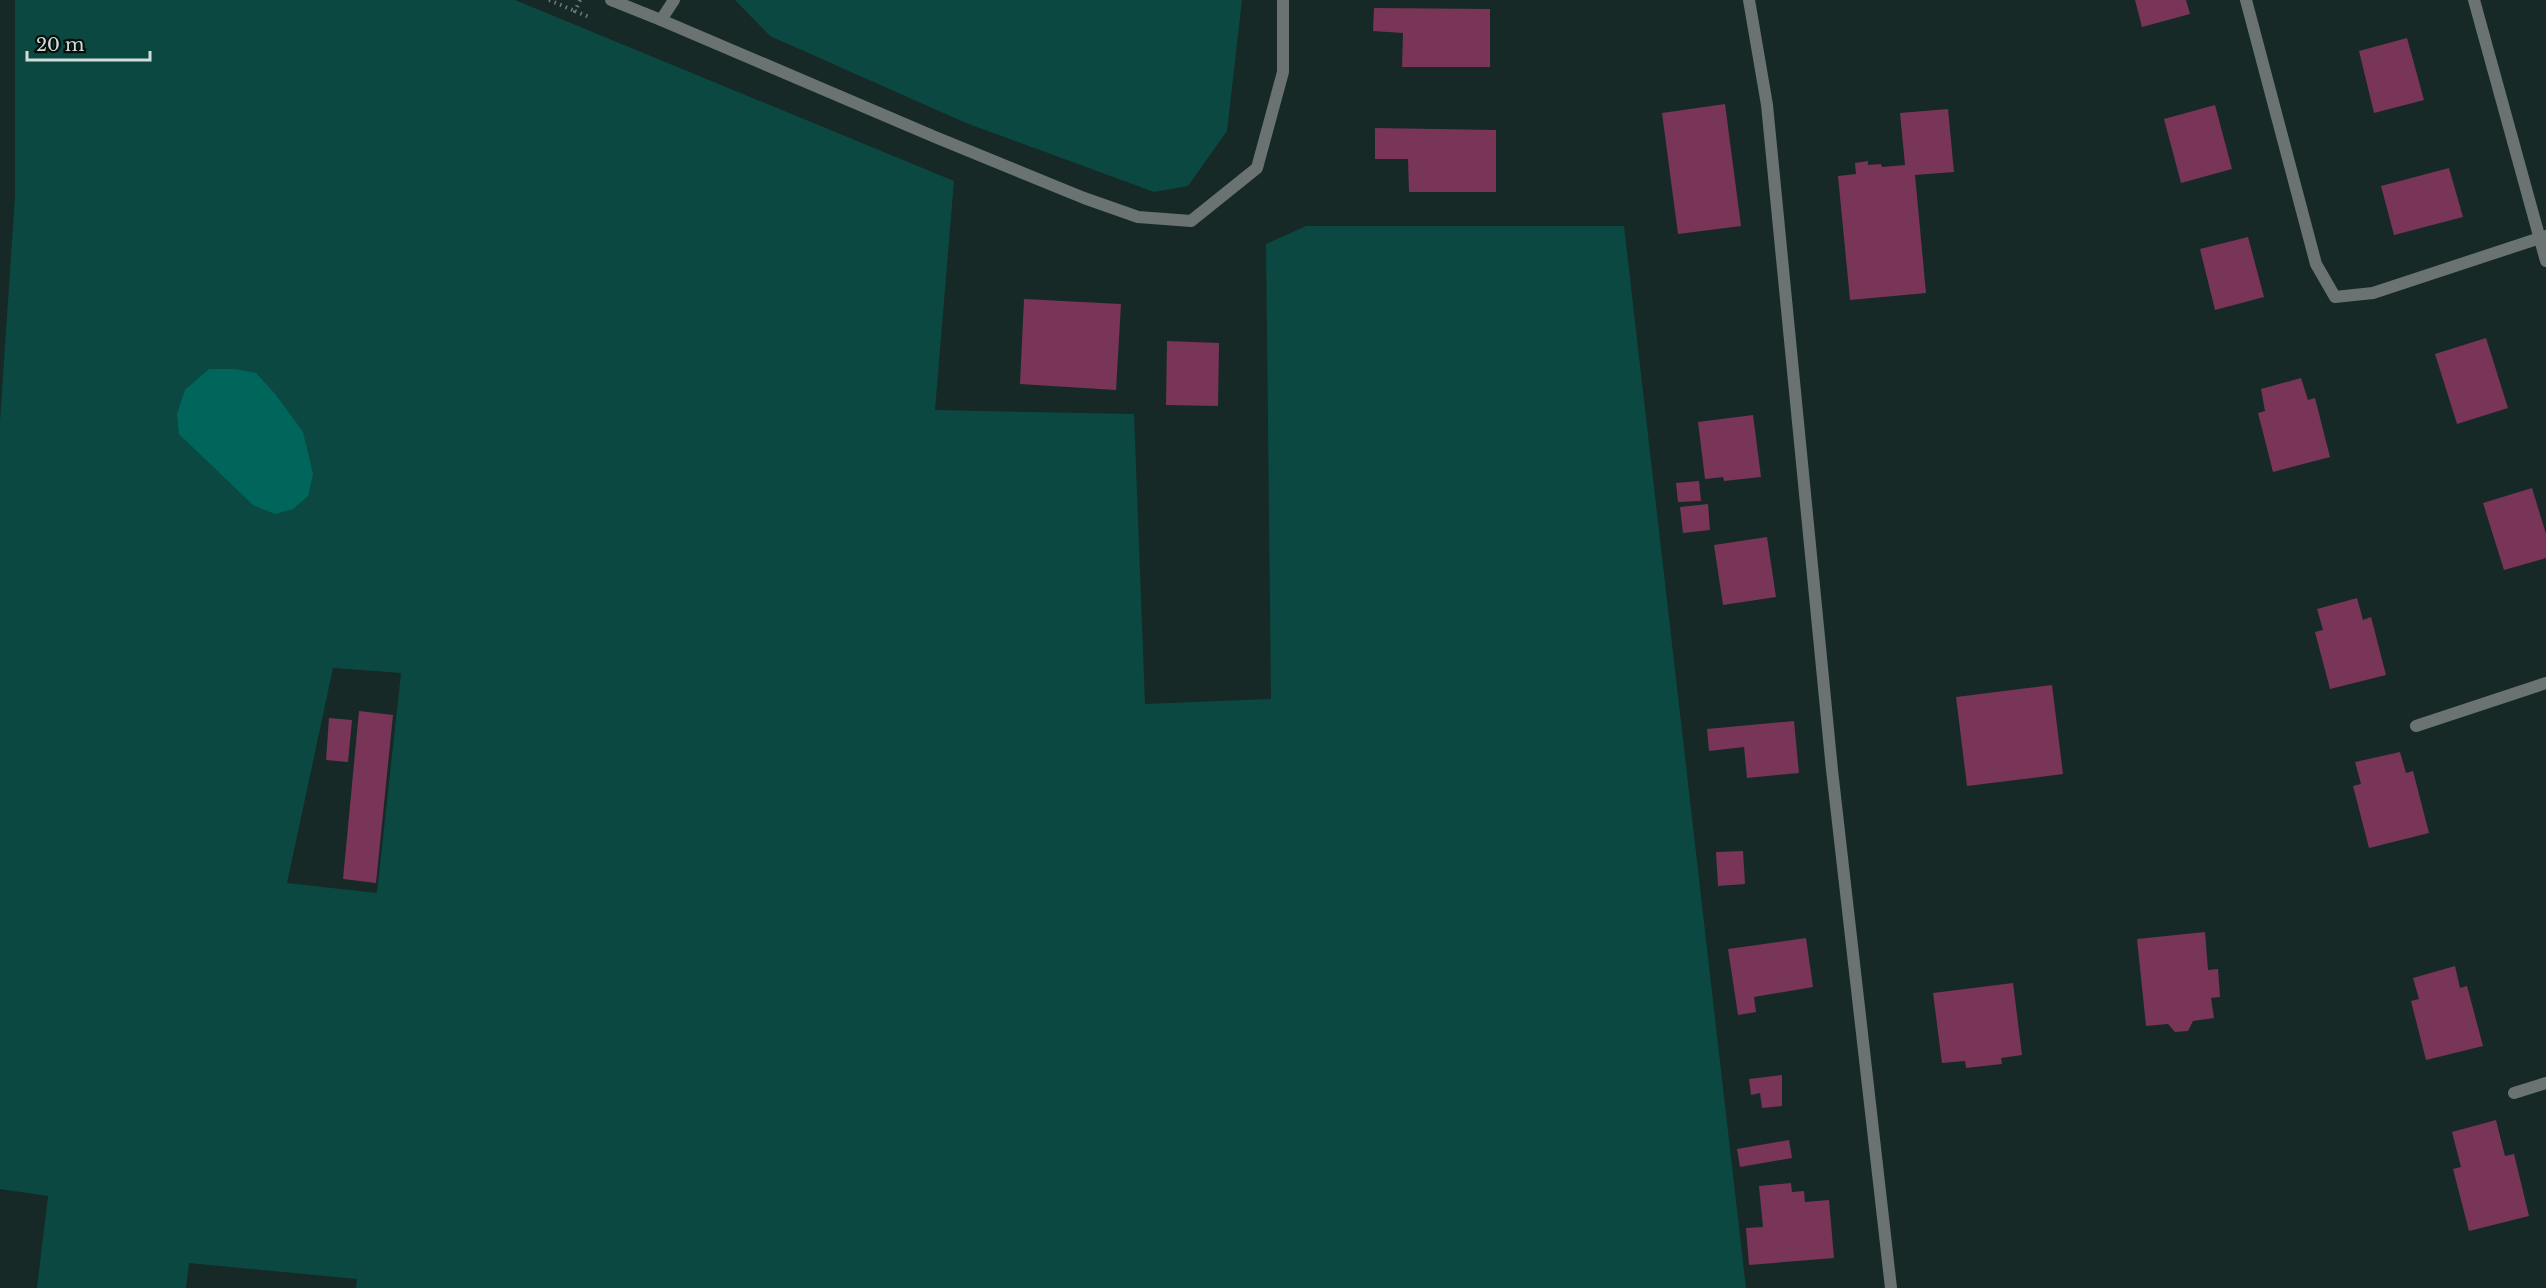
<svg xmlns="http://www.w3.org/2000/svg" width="2546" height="1288" font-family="'Libre Baskerville',serif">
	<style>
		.green { fill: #0b4841; fill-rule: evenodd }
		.water { fill: #00665c }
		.building { fill: #783558 }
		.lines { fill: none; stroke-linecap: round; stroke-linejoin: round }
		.path { stroke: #707f7c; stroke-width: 4; stroke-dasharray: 1.5 4.5; stroke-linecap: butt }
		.service { stroke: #6a7371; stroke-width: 12 }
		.minor { stroke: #6a7371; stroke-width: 12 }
	</style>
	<rect width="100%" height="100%" fill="#162926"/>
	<!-- green -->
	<path class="green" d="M15,0h500l439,181 -19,229 199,4 11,290 126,-5 -5,-455 40,-18h318l122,1062h-1390l1,-9 -168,-16 -3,25h-149l11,-92 -48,-7v-768l15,-225zM333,668l68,5 -24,220 -90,-10z
		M735,0h507l-15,131 -39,55 -34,6 -188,-69 -196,-87z"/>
	<!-- water -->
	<path class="water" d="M209,369h26l21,4 20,22 27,37 10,42 -5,22 -15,13 -18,5 -22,-9 -74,-71 -2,-20 8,-24z"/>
	<!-- building -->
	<path class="building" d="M2135,0h51l4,14 -48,13z
		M1374,8l116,1v58h-88l1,-34 -30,-2z
		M2407,38l17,62 -50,13 -15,-62z
		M1725,104l16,122 -63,8 -16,-121z
		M2215,105l17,64 -51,14 -17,-64z
		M1948,109l6,63 -39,3 11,118 -76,7 -12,-124 18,-2 -1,-11 13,-2v4l13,-1 1,3 23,-2 -5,-52z
		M1375,128l121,2v62h-87l-1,-33h-33z
		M2449,168l14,49 -69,18 -13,-49z
		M2248,237l16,60 -49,13 -15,-61z
		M1024,299l97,5 -5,86 -96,-6z
		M2486,338l22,70 -51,16 -22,-70z
		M1167,341l52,2 -1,63 -52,-1z
		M2301,378l7,22 7,-2 15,59 -57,15 -15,-59 7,-2 -4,-22z
		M1753,415l8,62 -37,4 -1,-4 -18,2 -7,-57z
		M1699,481l2,20 -23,1 -2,-19z
		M2532,488l14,46v24l-42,12 -21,-67z
		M1708,504l2,26 -27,3 -3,-26z
		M1767,537l9,60 -53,8 -9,-60z
		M2357,598l6,22 8,-3 15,58 -56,14 -15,-57 8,-2 -6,-21z
		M2052,685l11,89 -96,12 -11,-89z
		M359,711l34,4 -17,168 -33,-4z
		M329,718l23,2 -4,42 -22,-2z
		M1794,721l5,52 -52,5 -3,-31 -35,4 -2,-22z
		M2400,752l6,21 7,-2 16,62 -60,15 -16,-62 8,-2 -6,-22z
		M1743,851l2,33 -27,2 -2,-34z
		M2205,932l3,38 10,-1 2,28 -9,1 3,20 -21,3 -5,10 -13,1 -7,-8 -22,2 -9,-87z
		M1806,938l7,49 -59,10 2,15 -18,3 -10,-66z
		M2455,966l5,22 7,-2 16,60 -57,14 -15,-59 8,-2 -6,-21z
		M2013,983l9,72 -21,3 1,6 -36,4 -1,-7 -23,2 -9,-70z
		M1782,1075v31l-20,2 -2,-15 -9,2 -2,-16z
		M2496,1120l9,36 9,-2 15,62 -60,15 -16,-62 8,-2 -9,-35z
		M1789,1140l3,18 -52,9 -3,-18z
		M1791,1183l1,9 12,-1 1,11 24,-2 5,58 -85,7 -3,-37 17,-1 -4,-41z"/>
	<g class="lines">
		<!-- path -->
		<path class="path" d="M549,0l26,11
			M580,0l-5,11 14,6"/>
		<!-- service -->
		<path class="service" d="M1749,0l18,105 65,665 59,518
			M2246,0l70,264 19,33 38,-4 173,-57
			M661,20l274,117 149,61 54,19 53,4 66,-53 26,-96v-72
			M2416,726l130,-43
			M2514,1093l32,-10"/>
		<!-- minor -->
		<path class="minor" d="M611,0l50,20 13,-20
			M2474,0l72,261"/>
	</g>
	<!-- scale -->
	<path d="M27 51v9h123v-9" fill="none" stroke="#d2dddb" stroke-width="3"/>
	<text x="36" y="51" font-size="18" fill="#d2dddb" stroke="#08100e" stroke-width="4.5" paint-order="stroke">20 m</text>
</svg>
